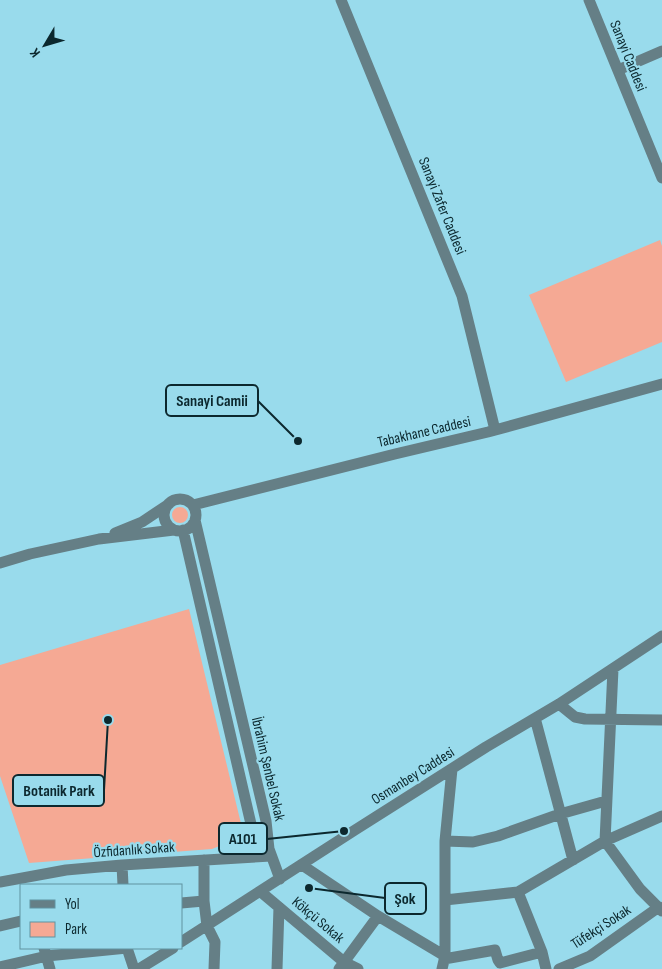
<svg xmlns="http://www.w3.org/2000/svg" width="662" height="969" font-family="'Sofia Sans Condensed',sans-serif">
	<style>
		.green { fill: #f5a994 }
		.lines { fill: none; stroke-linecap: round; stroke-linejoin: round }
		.minor { stroke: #657f86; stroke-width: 11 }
		.labels { text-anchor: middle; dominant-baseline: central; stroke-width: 4.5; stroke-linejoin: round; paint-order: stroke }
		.street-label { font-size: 15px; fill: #0c282e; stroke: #99dbec }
		.leader { fill: none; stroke: #0c282e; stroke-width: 2 }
		.callout-dot { fill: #0c282e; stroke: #99dbec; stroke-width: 2 }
		.callout { fill: #99dbec; stroke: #0c282e; stroke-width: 2 }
		.callout-label { font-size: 16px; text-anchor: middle; font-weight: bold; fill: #0c282e }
	</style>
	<rect width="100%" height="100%" fill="#99dbec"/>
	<!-- green -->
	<path class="green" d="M660,240l2,6v96l-96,40 -37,-87z
		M172 515a8 8 0 1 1 16 0a8 8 0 1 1-16 0Z
		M189,609l55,227 -32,13 -183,14 -29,-87v-111z"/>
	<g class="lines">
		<!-- minor -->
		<path class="minor" d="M341,0l121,296 33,134
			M589,0l73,178
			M618,70l44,-19
			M164 515a16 16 0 1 1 32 0a16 16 0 1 1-32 0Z
			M193,505l202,-51 93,-22 174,-48
			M195,520l71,301 3,28 11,30
			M183,530l68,294 17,24
			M115,533l27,-11 27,-18
			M0,563l30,-9 69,-15 75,-9
			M559,704l16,13 10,2 77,1
			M535,718l38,142
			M445,841l28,1 25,-6 62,-22 46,-13
			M605,841l8,-172
			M605,841l35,48 22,22
			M204,860v41l3,25 8,16 -1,27
			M122,865l1,20
			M302,865l76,51 67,40
			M0,882l66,-12 56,-5 149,-9
			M261,892l83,70 14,7
			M518,892l24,60 4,17
			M445,900l73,-8 87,-51 57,-25
			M181,903l23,-2
			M0,926l21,-5
			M181,942l174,-112 131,-83 73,-43 103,-68
			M44,948l6,21
			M127,948l7,21
			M444,959l51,-9 3,10 2,3 42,-11
			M0,967l47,-11 80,-8
			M139,969l34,-21
			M277,969l2,-62
			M339,969l39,-53
			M442,969l3,-13v-115l7,-72
			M559,969l31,-13 69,-49"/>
	</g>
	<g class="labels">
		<!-- street labels -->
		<g class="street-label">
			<text transform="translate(628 56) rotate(68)">Sanayi Caddesi</text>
			<text transform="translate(442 206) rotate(68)">Sanayi Zafer Caddesi</text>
			<text transform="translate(424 432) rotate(-13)">Tabakhane Caddesi</text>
			<text transform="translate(268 769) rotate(77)">İbrahim Şenbel Sokak</text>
			<text transform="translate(413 776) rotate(-32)">Osmanbey Caddesi</text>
			<text transform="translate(134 850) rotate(-4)">Özfidanlık Sokak</text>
			<text transform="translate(318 920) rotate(40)">Kökçü Sokak</text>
			<text transform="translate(601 927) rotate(-33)">Tüfekçi Sokak</text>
		</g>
	</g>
	<!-- callouts -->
	<path class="leader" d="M298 441L258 401M108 720L104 790M344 831L267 839M309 888L385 898"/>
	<g class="callout-dot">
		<circle cx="298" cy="441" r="5"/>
		<circle cx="108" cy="720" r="5"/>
		<circle cx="344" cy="831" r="5"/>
		<circle cx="309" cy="888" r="5"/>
	</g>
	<g class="callout">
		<rect x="166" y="385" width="92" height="31" rx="5"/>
		<rect x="13" y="775" width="91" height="31" rx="5"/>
		<rect x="219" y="823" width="48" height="31" rx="5"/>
		<rect x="385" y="883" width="41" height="31" rx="5"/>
	</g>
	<g class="callout-label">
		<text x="212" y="406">Sanayi Camii</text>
		<text x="59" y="796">Botanik Park</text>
		<text x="243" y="844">A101</text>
		<text x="405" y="904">Şok</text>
	</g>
	<!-- legend -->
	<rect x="20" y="884" width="162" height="65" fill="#99dbec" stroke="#6193a0"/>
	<rect x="30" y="900" width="25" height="8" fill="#657f86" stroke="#6193a0"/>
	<text x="65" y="909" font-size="15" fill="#0c282e">Yol</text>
	<rect x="30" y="922" width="25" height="15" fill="#f5a994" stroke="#6193a0"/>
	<text x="65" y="934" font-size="15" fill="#0c282e">Park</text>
	<!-- north arrow -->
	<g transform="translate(45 45) rotate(232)" stroke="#99dbec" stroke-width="4" paint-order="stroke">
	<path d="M0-4L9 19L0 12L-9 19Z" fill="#0c282e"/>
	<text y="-8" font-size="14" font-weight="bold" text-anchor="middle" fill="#0c282e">K</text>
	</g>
</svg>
